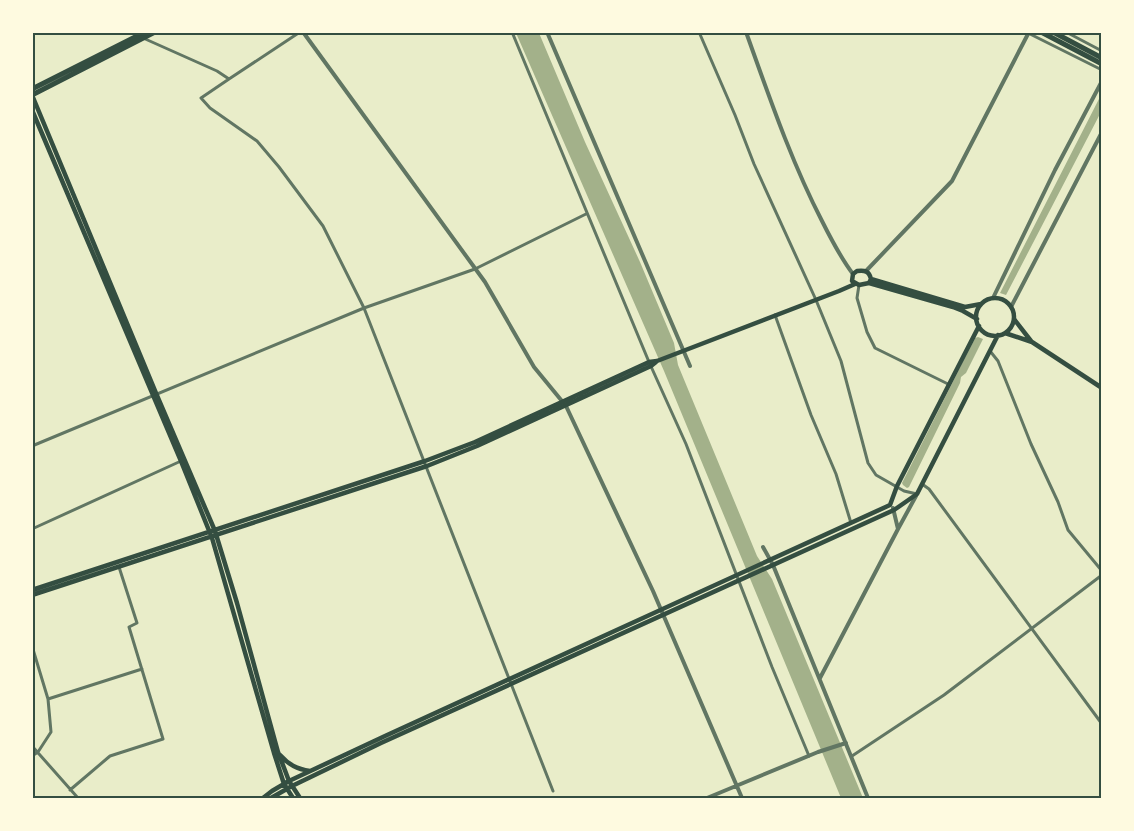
<svg xmlns="http://www.w3.org/2000/svg" width="1134" height="831" font-family="'Open Sans',sans-serif">
	<style>
		.water { fill: #a3b18a }
		.lines { fill: none; stroke-linecap: round; stroke-linejoin: round }
		.minor { stroke: #617663; stroke-width: 3 }
		.tertiary { stroke: #617663; stroke-width: 4 }
		.secondary { stroke: #344e41; stroke-width: 4.5 }
		.primary { stroke: #344e41; stroke-width: 5 }
		.neatline { fill: none; stroke: #344e41; stroke-width: 2 }
	</style>
	<rect width="100%" height="100%" fill="#e9edc9"/>
	<!-- water -->
	<path class="water" d="M516,33h23l46,109 55,120 34,81 4,22 79,191 15,23 10,24 81,195h-22l-177,-427z
		M1101,95v17l-95,183 -6,-2z
		M978,337l5,2 -17,34 -5,4 -1,6 -51,104 -2,1 -4,-3 -1,-2 73,-145z"/>
	<g class="lines">
		<!-- minor -->
		<path class="minor" d="M512,32l137,330 37,82 86,223 37,89
			M699,32l36,83 19,49 62,136 25,61 27,102 8,12 28,16 13,3
			M1066,32l36,19
			M1028,33l74,37
			M143,38l74,33 12,8 71,-47
			M229,79l-28,19 9,10 47,33 22,26 44,59 41,82 189,483
			M859,285l-2,13 10,34 8,16 73,36
			M775,315l36,100 25,59 15,49
			M990,351l8,10 33,83 27,58 10,28 34,41
			M32,446l332,-138 111,-39 111,-55
			M922,484l7,5 173,235
			M32,529l149,-68
			M32,646l16,53 3,33 -13,20 -6,4
			M48,699l94,-30
			M32,746l46,52
			M852,756l92,-61 158,-120
			M70,790l40,-34 53,-17 -34,-112 8,-4 -18,-56"/>
		<!-- tertiary -->
		<path class="tertiary" d="M303,32l182,250 49,85 32,39 87,185 89,207
			M547,32l143,334
			M746,32c23,64 45,129 76,189 9,18 18,36 31,53
			M866,271l86,-90 77,-149
			M993,298l62,-128 47,-89
			M1011,307l91,-175
			M898,529l18,-33
			M763,547l10,18 95,233
			M820,678l78,-149 -5,-21
			M707,798l111,-46 28,-9"/>
		<!-- secondary -->
		<path class="secondary" d="M32,95l124,298 59,138 22,72 41,149 11,29 11,17
			M32,110l149,351 31,77 62,215 10,31 9,14
			M857,271c8,-1 12,0 14,8l-2,4 -10,2 -7,-4 1,-7z
			M871,279l94,28 16,-3
			M869,283l84,24 10,4 14,8
			M976 317a19 19 0 1 1 38 0a19 19 0 1 1-38 0Z
			M1014,319l17,22
			M1005,333l27,9 70,46
			M32,590l393,-129 50,-19 174,-80 8,-1 182,-70 16,-7
			M32,595l395,-129 50,-20 174,-80 5,-4
			M280,755c9,10 17,14 30,16
			M263,798l9,-7 17,-10 96,-45 505,-231 7,-19 82,-160
			M271,798l21,-12 89,-43 513,-233 23,-16 81,-159"/>
		<!-- primary -->
		<path class="primary" d="M1041,32l61,32
			M1053,32l49,26
			M32,89l113,-57
			M32,95l123,-63"/>
	</g>
	<!-- border -->
	<rect width="1134" height="831" fill="none" stroke="#fefae0" stroke-width="68"/>
	<rect x="34" y="34" width="1066" height="763" class="neatline"/>
</svg>
